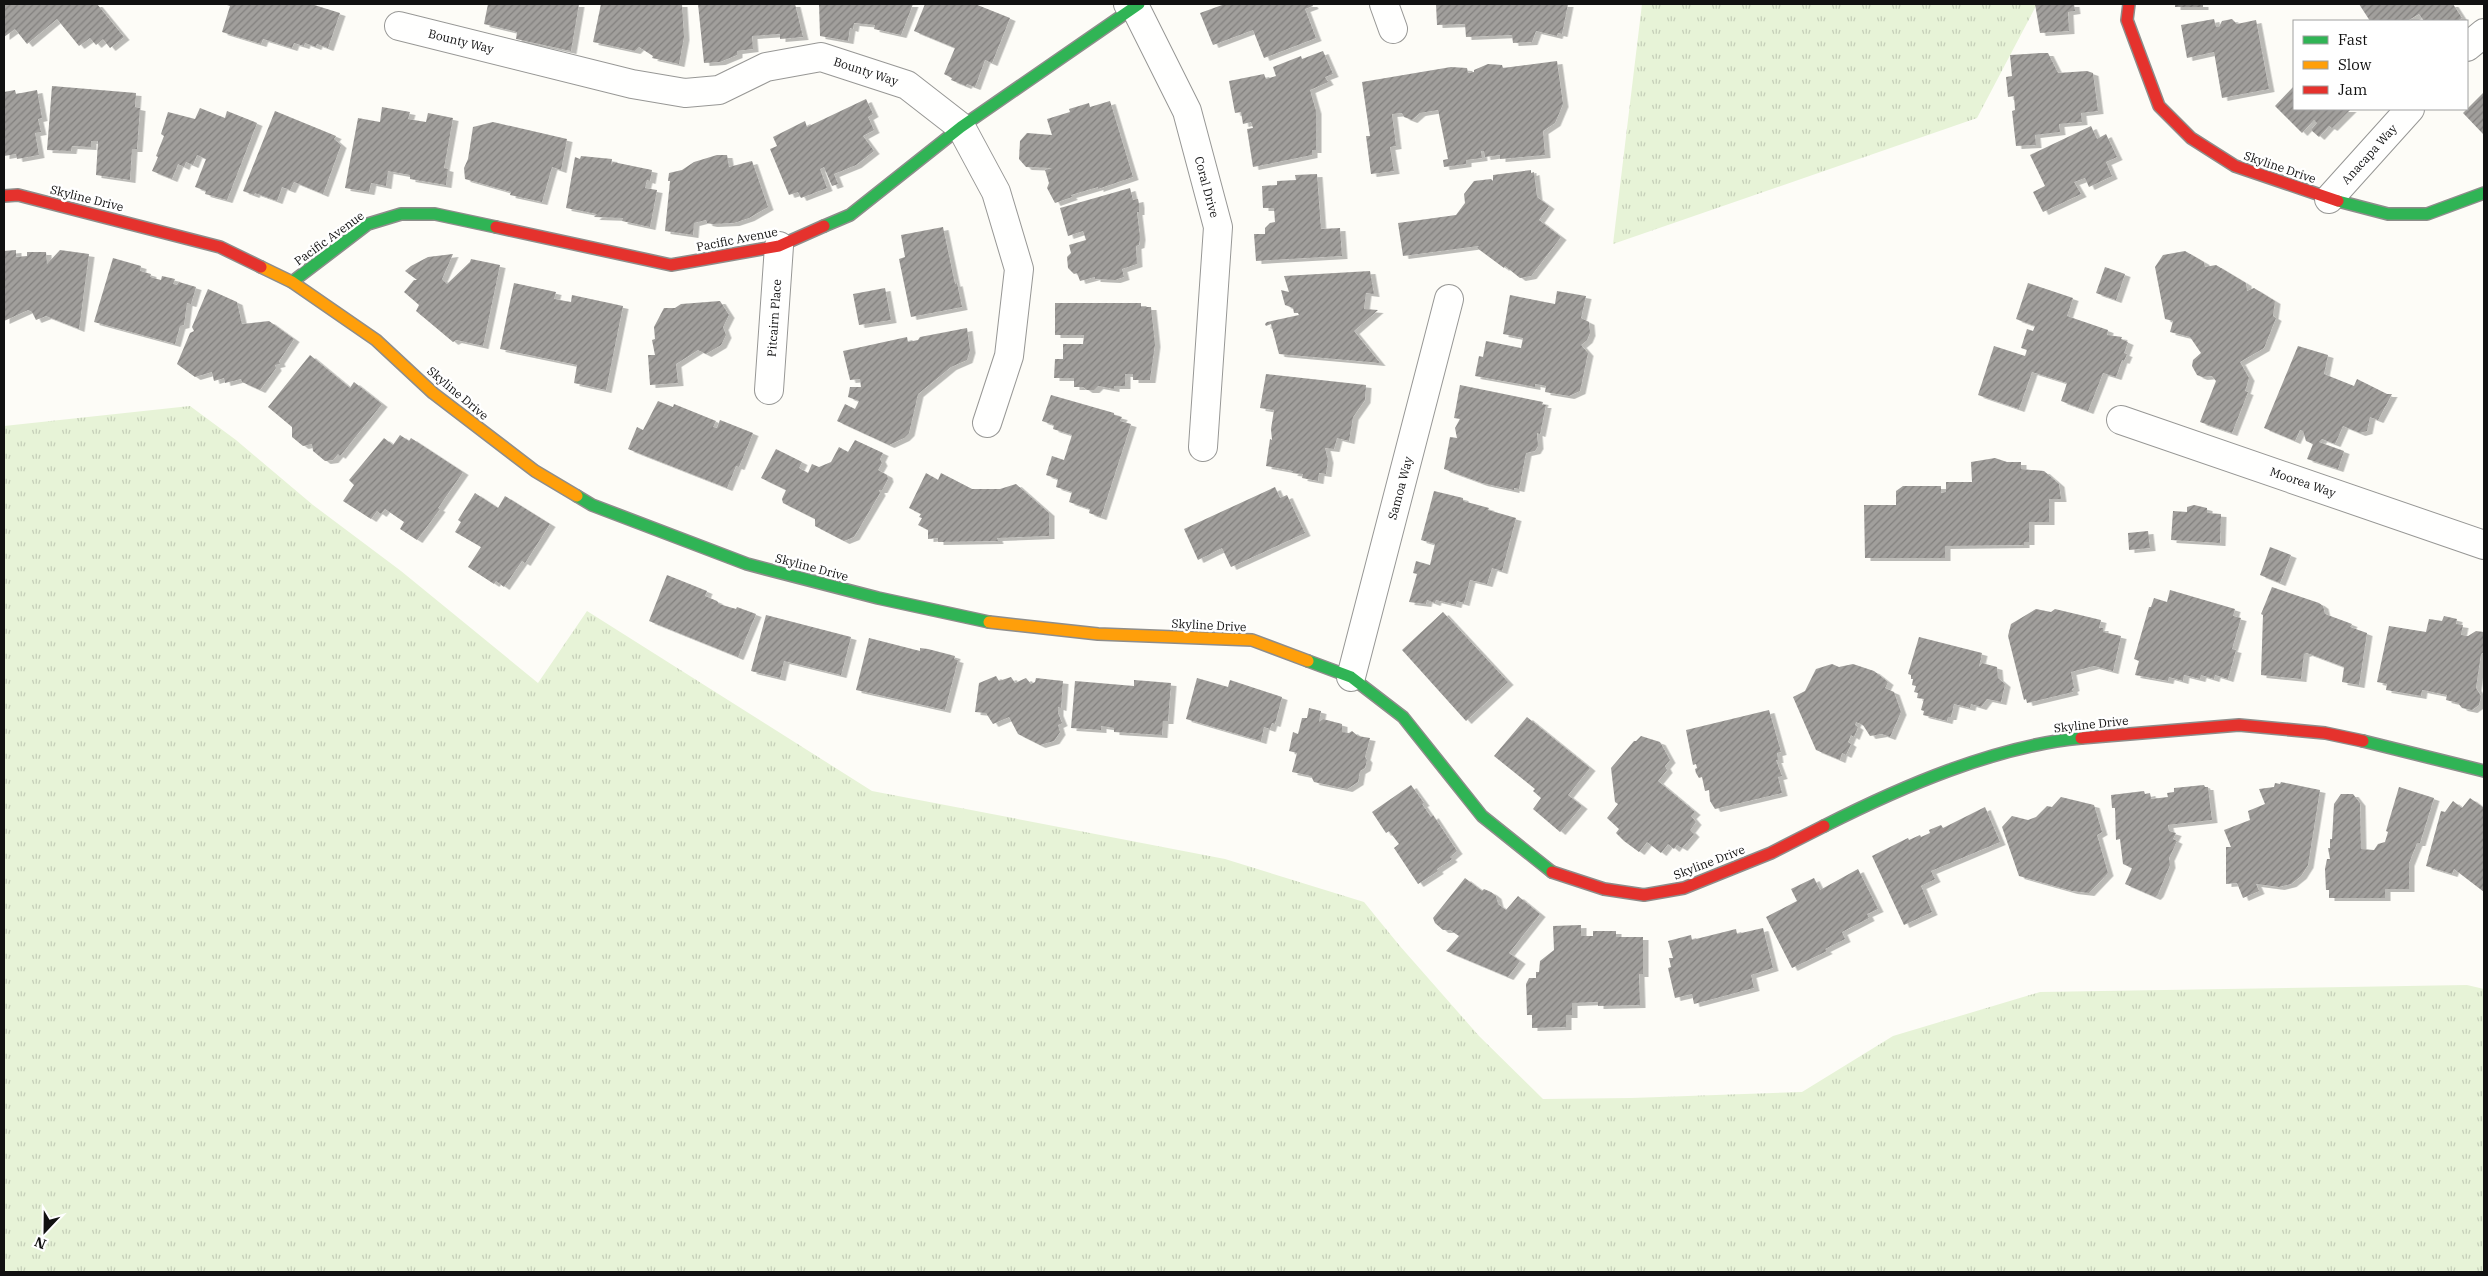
<svg xmlns="http://www.w3.org/2000/svg" width="2488" height="1276" font-family="'IBM Plex Serif',serif">
	<style>
		.grass { fill: url(#grass-tufts) }
		.building { fill: url(#building-hatch); filter: url(#shadow) }
		.lines { fill: none; stroke-linecap: round; stroke-linejoin: round }
		.street-casing { stroke: #979795; stroke-width: 30 }
		.fast-casing { stroke: #8e8d8b; stroke-width: 14 }
		.slow-casing { stroke: #8e8d8b; stroke-width: 14 }
		.jam-casing { stroke: #8e8d8b; stroke-width: 14 }
		.street { stroke: #fffffe; stroke-width: 28 }
		.fast { stroke: #30b455; stroke-width: 11 }
		.slow { stroke: #ff9f0a; stroke-width: 11 }
		.jam { stroke: #e5322d; stroke-width: 11 }
		.labels { text-anchor: middle; dominant-baseline: central; stroke-width: 5; stroke-linejoin: round; paint-order: stroke }
		.street-label { font-size: 12px; fill: #111; stroke: #fff }
	</style>
	<defs>
		<pattern id="grass-tufts" width="24" height="20" patternUnits="userSpaceOnUse" patternTransform="scale(1.25)"><rect width="24" height="20" fill="#e7f3d7"/><path d="M3 7l-1-3M5 7V3M7 7l1-3M15 17l-1-3M17 17v-4M19 17l1-3" fill="none" stroke="#c5cfb8"/></pattern>
		<pattern id="building-hatch" width="6" height="6" patternUnits="userSpaceOnUse" patternTransform="scale(1.25)"><rect width="6" height="6" fill="#a19f9c"/><path d="M-1 1l2-2M0 6l6-6M5 7l2-2" fill="none" stroke="#82807e"/></pattern>
		<filter id="shadow"><feDropShadow dx="5.5" dy="3" stdDeviation="0" flood-color="#0004"/></filter>
	</defs>
	<rect width="100%" height="100%" fill="#fdfcf7"/>
	<!-- grass -->
	<path class="grass" d="M1642,4h395l-60,114 -364,126z
		M190,406l46,34 77,65 88,66 137,112 49,-72 285,180 353,68 139,43 35,43 80,91 64,63 88,-1 171,-6 91,-56 147,-44 427,-7 17,4v283h-2480v-846z"/>
	<!-- building -->
	<path class="building" d="M4,4h93l27,33 -14,11 -7,-9 -7,6 -6,-7 -11,8 -22,-27 -30,25 -12,-15 -11,8z
		M224,4h87l29,9 -12,35 -11,-4 -1,3 -11,-4 -1,3 -10,-3 -2,5 -29,-9 -2,5 -39,-12 8,-26z
		M488,4h91l-8,47 -55,-12 1,-7 -33,-8z
		M601,4h81l2,33 -5,27 -27,-6 1,-2 -14,-9 -4,4 -42,-9z
		M698,4h97l8,33 -23,2v-5l-28,2 1,13 -16,2v4l-17,7 -16,1z
		M819,4h94l-12,31 -27,-6 1,-4 -21,-2 -1,6 -3,-1 -2,13 -28,-5z
		M925,4h50l35,14 -18,45 -7,-3 -10,27 -8,-3 -1,2 -15,-6 1,-2 -8,-4 11,-26 -41,-17z
		M1225,4h87l1,2 -8,3 11,29 -52,20 -11,-28 -40,15 -13,-32z
		M1436,4h132l-6,30 -4,-1 -1,3 -21,-5 -4,11 -19,1 -1,-8 -46,2 -1,-13 -28,1z
		M2035,4h39l1,7 -7,1 1,19 -29,2z
		M2175,4h28v3h-28z
		M2359,4h94l9,14 -5,3h-33l-5,-7 -12,7h-37z
		M2214,19l2,8h3l3,-6 10,-2 5,5 19,-4 13,69 -47,9 -8,-46 -27,6 -6,-33z
		M1323,51l10,23 -8,3 3,5 -18,8 6,21v39h-4v5l-59,12 -6,-38 6,-1 -2,-6 -8,2 -2,-12 -6,1 -6,-32 35,-7 2,5 10,-3 -3,-9 28,-11 1,3z
		M2041,53h7l10,20 29,-2 6,2 5,38 -17,2 1,9 -23,2 1,8 -25,3 1,10 -20,1 -4,-35 3,-1 -1,-14 -6,1 -2,-20 6,-1 -2,-21z
		M1557,61l6,43 -8,19 -12,8 2,24 -45,4v-4l-15,2 -1,-6h-3l1,7 -16,2v4l-22,3 -1,-7 5,-1 -10,-49 -18,3 -8,7 -8,-3 -2,-4 -10,1 4,32 -6,1 4,24 -23,3 -5,-38h4l-8,-54 89,-15 16,1 1,5 6,-1v-2l14,-6 14,1 1,3z
		M52,86l84,7 -1,14 5,1 -3,41h-5l-2,31 -34,-5 2,-34h-7v6l-19,-1 -1,5 -24,-1z
		M2294,86v23h57l-19,19 -3,-2 -10,11 -8,-7 6,-7 -3,-3 -12,13 -27,-27z
		M15,90l1,4 21,-4 5,28 -4,1 3,13 -6,1 4,22 -22,4 -1,-5 -12,2v-64z
		M2484,92v43l-21,-22z
		M866,99l7,15 -5,3 6,13 -11,6 11,15 -18,14 -22,9 4,10 -6,2 -8,-19 -4,2 7,19 -26,10 -3,-6 -9,3 -19,-46 7,-3 -4,-9 32,-16 2,6z
		M1110,101l23,76 -35,12v-2l-27,8 1,2 -17,6 -8,-15 2,-5 -4,-13 7,-2 -26,-1 -7,-8 1,-18 7,-8 25,2 -5,-16 23,-7 -1,-3 20,-6 1,4z
		M382,107l28,5 -2,7 18,3 2,-9 25,5 -9,50 4,1 -2,16 -36,-6v-4l-22,-4 -2,15 -15,-3 -2,9 -24,-4 13,-70 22,4z
		M200,108l25,10 2,-7 30,12 -30,77 -22,-6 1,-3 -11,-4 11,-28 -9,-4 -4,10 -7,-3 -2,5 -6,-3 -6,15 -20,-8 6,-14 -2,-1 8,-20 -3,-2 7,-22 27,7z
		M275,111l61,25 -2,3 7,6 -18,49 -29,-12 -4,8 -8,-3 -5,14 -22,-8 -1,2 -11,-4z
		M493,122l74,17 -6,31 -9,-3 -10,35 -32,-7 1,-3 -46,-13 -1,-11 4,-9 5,-32z
		M2091,126l6,13 9,-5 11,23 -11,5 6,14 -23,11 -4,-9 -11,4 7,12 -38,18 -10,-20 12,-6 -15,-31z
		M717,155h10l2,12 23,-6 16,46 -19,11 -15,5 -22,1 -5,-1 -1,-3 -12,3 -1,12 -28,-4 5,-50h-2l1,-8 13,-3 12,-8z
		M581,156l31,3 -1,6 2,-3 39,8 -2,11 -3,-1 -2,8 12,2 -7,37 -28,-6 1,-3 -29,-1 3,-3 -31,-6 9,-51 5,2z
		M1531,170v3l3,-1 3,25 12,9 -10,14 22,17 -30,39 -11,2 -15,-12 -1,2 -27,-20 2,-2 -76,10 -5,-33 58,-8 9,-12 -1,-9 10,-13 17,-2 2,2v-6z
		M1317,174l4,55 19,-1 2,28 -86,5 -2,-27h11v-6l5,-5 5,-1 -1,-14h-11l-1,-22 15,-1v-4l19,-1 -1,-5z
		M1130,188l3,12 5,-1 1,6v7h-2l3,25 -1,8 -3,1 1,18 -15,5 2,8 -9,3 -20,-1v-2l-15,4 -3,-8 -3,1 -6,-6 -1,-11 4,-4 -2,-8 17,-5 -3,-9 -15,5 -8,-28z
		M943,227l12,57 2,-1 5,24 -51,10 -12,-58 6,-2 -4,-22z
		M16,250v7l11,-1v-4h19l1,12 13,-14 29,4 -10,75 -33,-13 -10,4 -4,-8 -4,-2 -24,11v-70z
		M2185,251l19,11 1,5 11,-2 30,18 1,8 7,-3 21,13 -2,15 3,2 -12,30 -24,14 9,16 -4,13 3,1 -16,41 -32,-11 16,-41 -4,-5 -10,1 -5,-2 -5,-9 1,-6 8,-7 -11,-16 -20,-5 3,-11 -8,-2 -10,-52 8,-12z
		M453,254l-11,25 5,5 23,-22 1,-3 29,6 -17,81 -27,-6 -3,2 -37,-31 3,-6 -15,-13 10,-12h3l-12,-9 6,-5 17,-9z
		M113,258l28,8 -1,5 11,3 -1,3 11,3 1,-4 13,3 -2,5 4,1 2,-3 17,5 -5,17 -4,-1 -3,22 -4,1 -5,18 -81,-22z
		M2105,267l20,7 -9,26 -20,-7z
		M1370,271l4,23 -8,-1 -2,16 14,1 -24,21 26,32 -101,-9 -8,-30 -5,2 -1,-2 2,-2 32,-7 -1,-2h-4l-1,-5 -8,-3 -4,-15 8,2 -5,-16z
		M514,283l42,9 -2,7 17,3 1,-7 51,11 -17,84 -32,-7 3,-18 -77,-16z
		M2028,283l45,15 -6,18 41,14 -1,5 15,2 -1,2 7,3 -4,11 3,1 -3,7 -2,-1 -6,17 -13,-4 -15,38 -27,-10 6,-18 -35,-11 -13,37 -41,-14 16,-49 31,10 2,-6 -6,-2 6,-19 6,2 2,-5 -19,-7z
		M885,288l6,32 -32,5 -6,-31z
		M208,289l29,13 5,22 27,-3 25,18 -15,22 1,3 -5,1 1,3 -16,22 -18,-8 -1,-3 -16,4 -1,-5 -10,3 -2,-9 -17,5 -18,-13 13,-31 4,-2 -2,-4z
		M1557,291l29,5 -5,22 8,4 1,11 -3,7 -6,5 7,8 -8,38 -11,5 -24,-4 1,-6 -11,-2v3l-60,-11 4,-20 4,1 3,-16 35,7 2,-10 -20,-4 7,-39 45,9z
		M720,301l9,14 -6,12 3,8 -5,10 -15,9 -8,-4 -22,14 2,19 -28,2 -2,-30h7l-3,-15 3,-1 -1,-12 10,-19h11l6,-4z
		M1055,303h86v4h10l4,37 -5,36h-17v-6h-8v12h-11v3l-16,-3 -4,4h-7l-4,-3h-9v-9h-20l1,-19h8v-15h20l1,-9h-29z
		M967,328l3,22 -3,10 -16,7 -33,27 -9,39 -5,5 -15,7 -52,-24 8,-17 10,5 4,-8 -11,-4 2,-10h11l-1,-8 -10,1 -7,-29 64,-14 1,5 10,-2 2,-3z
		M2298,346l30,9 -4,19 30,12 3,-7 30,15h5l-14,26 -8,-3 -3,14 -7,2 -17,-7 -8,18 -13,-5 -3,3 25,9 -6,18 -31,-10 6,-15 -7,-3 -3,-10 -3,-1 -5,11 -31,-13z
		M310,355l40,33 4,-6 28,22 -42,52 -2,-2 -5,6 -8,1 -12,-10 -1,-7 -9,2 -11,-9v-10l-24,-20z
		M1266,374l100,11 -1,15 -12,17 -4,24 -12,-3 -3,11 -9,-1 3,12 -2,14 -7,-1 -1,8 -16,-3 1,-4 -11,-1 1,-2 -27,-5 4,-27 2,1 -1,-11 3,-19 -14,-2z
		M1460,385l83,17 -1,3h4l-6,29 -3,-1 1,13 -3,5 -9,2 -7,36 -5,-1v2l-32,-7 -38,-14 6,-32 7,1 -2,-10 5,-9 -6,-1z
		M1051,395l63,18v2l8,2 -2,4 11,3 -30,93 -12,-4 1,-4 -21,-7 3,-10 -16,-5 2,-8 -12,-4 6,-19 12,4 8,-25 -19,-6 1,-4 -12,-4z
		M658,401l15,6 1,-3 42,17 -3,6 4,1 3,-8 33,13 -14,34 -3,-1 -9,22 -99,-39 9,-22 6,3z
		M400,435l9,6 2,-3 52,34 -25,36 2,1 -23,31 -17,-11 4,-7 -19,-13 -4,5 -4,-3 -6,8 -28,-18 11,-16 -5,-5 35,-42 9,7z
		M855,440l28,13 -3,6 2,4 -4,7 9,5 1,4 -6,11h-3l1,3 -26,44 -10,4 -29,-15v-7l-32,-16 -1,-4 4,-9 -25,-12 15,-29 26,13 -3,6 9,5 4,-9 7,3 12,-5 8,-15 9,5z
		M1995,458l12,4h14v7l23,2 15,13 2,15h-12v23h-20v20h-5v3l-79,1v12h-80l-1,-53h32v-14l7,-5h38v7l5,-1v-10h26l-1,-20z
		M926,473l12,7 3,-7 31,16h28l16,-5 33,29v23l-52,2 1,3 -60,1v-4l-10,1v-9l-10,-5 4,-7 -3,-1 2,-3 -12,-6z
		M1275,487l5,11 7,-3 18,38 -74,34 -9,-19 -24,12 -14,-31z
		M1434,491l29,7v3l26,7 -1,2 28,8 -14,53 -10,-3 -5,16 -17,-4 -6,23 -7,-2 -1,4 -20,-5 -1,3 -8,-3 -1,4 -17,-2 8,-28 -4,-1 3,-12 14,4 5,-21 -14,-4z
		M475,493l23,15 7,-12 45,28 -25,39 -3,-2 -18,26 -8,-6 -2,3 -26,-17 13,-20 -26,-15 6,-10 -3,-2z
		M2194,505l13,3v5l14,1 -1,29 -49,-3 2,-29 14,1v-5z
		M2148,531l2,17 -21,2 -1,-17z
		M2270,547l21,8 -11,28 -20,-8z
		M667,575l40,16 -2,5 12,5 2,3 17,5 1,-2 19,7 -18,43 -89,-36z
		M2272,587l47,16 4,3 2,8 27,10 -2,3 17,6 -8,52 -17,-3 2,-15 -37,-14 -3,1 -3,25 -40,-4 2,-60 -2,-1z
		M2170,590l65,19 -2,7 8,2 -9,31 4,1 -8,29 -13,-4 -1,4 -13,-4 -1,4 -16,-4 -1,6 -14,-4 -1,4 -33,-6 4,-14 -5,-2 15,-52h2l3,-9 13,4z
		M2036,609l15,3 4,-3 46,11 -2,8h4v4l18,4 -8,35 -19,-5 -23,6 3,16 -2,1 1,3 -46,11 -1,-4 -2,1 -16,-64 3,-12z
		M1443,612l65,70 -42,39 -64,-71z
		M766,615l85,22 -10,38 -57,-14 -4,17 -29,-7z
		M2444,616l13,3 -1,5 7,1 -2,10 7,1 8,-5 8,1v20l-3,2 -5,34 5,8 -2,9 -7,5 -10,-2 -4,-5 -12,-3 1,-5 -25,-5 -1,6 -35,-6 1,-6 -10,-2 12,-56 37,6 3,-13 13,2z
		M1919,637l63,16 -3,14 3,-4 15,4 1,11 7,6 -4,18 -14,-3 -6,8 -10,-3 -1,4 -16,-4 -3,13h-3l-1,4 -24,-6 1,-4 -3,-1 3,-11 -7,-1 1,-5 -4,-1 2,-6 -4,-1 1,-6h-2v-4l-3,-1z
		M869,638l51,13v-3l8,1 27,7 -1,3 4,1 -13,50 -89,-20z
		M1832,664l7,3 14,-3 21,7 14,11 -3,6 9,4 7,20 -11,25 -8,-3 -12,2 -7,-11 -7,-3 -1,3 3,2 -4,10 -3,-2 -3,7 3,2 -5,11 -4,-2 -2,7 -24,-10 -23,-53 12,-6 11,-22z
		M996,676l3,5 12,-4 4,6 11,-5 5,6 4,-2 1,-4 27,3 -2,27 -3,-1v6l4,10 -4,2 2,7 -6,9 -14,4 -22,-11 -9,-17 -16,7 -7,-11 -11,-1 4,-29z
		M1197,678l31,9 2,-7 52,17 -7,27 -3,-1 -2,6 -6,-2 -3,14 -75,-22z
		M1134,680l37,3 -3,38h-5l-1,14 -48,-3v-4l-13,-2v4l-30,-2 4,-47 59,5z
		M1309,708l12,3 -2,11 4,-3 19,5v8l7,1 3,-2 6,5 12,2 -5,19 2,3 -2,8 -5,3 -2,11 -11,7 -33,-7 -3,-6 -19,-4 5,-19 -8,-2 4,-19 5,2 4,-16h5z
		M1769,710l12,42 -4,1 1,7h-2l6,16 -4,1 4,16 -67,16 -5,-8 -1,-11 -4,1 -3,-14 -3,1 -3,-5 -1,-4 2,-1 -1,-4 -3,1 -7,-35z
		M1527,717l63,51 -22,27 14,11 -22,26 -27,-23 8,-11 -8,-7 2,-2 -41,-33z
		M1641,736l19,6 10,18 -5,6 2,4 -9,11 37,31 -4,4 5,6 -6,8 4,4 -12,14 -5,-3 -3,4 -6,-5 -7,9 -14,-11 -8,10 -15,-11 -8,-8 3,-4 -12,-11 11,-14 -3,-2 -4,-34 23,-27h2z
		M2281,782l39,8 -12,75 -7,11 -10,8 -12,3 -23,-3 3,7 -16,7 -6,-15 -11,1v-37h5l-7,-17 26,-10 -2,-9 17,-7 -6,-15 15,-2 1,-4 5,1z
		M1411,785l13,18 -2,1 9,13 2,-2 24,36 -7,6 2,2 -15,10 1,2 -20,13 -24,-36 5,-4 -10,-13 -3,2 -14,-21z
		M2204,785l1,2h3l4,33 -44,5 1,6 7,2 -3,6 4,2 -8,17 1,7 -12,29 -3,3 -30,-13 7,-16 -9,-4 -3,-25 -4,1 -1,-32h-3l-1,-13 33,-4 1,3 5,-1 1,6 17,-2 -1,-4 7,-1v-4z
		M2399,787l35,11 -14,45h-3l-8,20v26h-24v9h-56v-8h-3l-1,-21 2,-10h3l-2,-11h2v-9h2l2,-35 7,-10h12l7,9 1,46 13,1 4,-6 7,-2 3,-10 -2,-1z
		M2061,797l33,8 8,27 -5,3 11,38 -19,20 -17,-2 -53,-15 -17,-49 10,-11 16,4 8,-3 11,-11 5,1z
		M2470,798l14,10v84l-30,-23 -2,5 -26,-8 15,-55 4,1 8,-11 9,7z
		M1985,807l15,35 -69,29 4,8 -14,7 11,26 -28,13 -32,-69 36,-18 1,2 11,-5 1,2 9,-4 -1,-3 12,-5 2,3z
		M1858,869l20,40 -11,5 2,4 -27,14 3,7 -20,10 2,2 -35,17 -26,-51 31,-16 -6,-12 23,-11 6,12z
		M1465,878l17,13 2,-2 7,3 5,4 2,8 8,6 12,-14 22,18 -31,39 11,8 -12,16 -62,-26 13,-15 -9,-6h-7l-8,-7 -2,-5z
		M1581,925v11h12v-5h23v6h27v37h-4l1,31 -42,1v-4l-26,1v12h-6v12l-34,1v-13h-5l-1,-31 3,-6h7v-6h3l1,-11 14,-11 -1,-24z
		M1763,928l10,40 -22,7 3,13 -60,16 -2,-10 -17,4 -7,-30 3,-1 -2,-9h4l-5,-17 23,-6 1,5 44,-11 1,5z"/>
	<g class="lines">
		<!-- street casing -->
		<g class="street-casing">
			<path id="street" d="M1128,4l7,3 52,104 31,116 -15,220
				M1384,4l9,25
				M399,26l233,58 53,9 34,-3 47,-23 55,-10 86,28 54,42 35,65 23,77 -10,87 -22,67
				M2467,47l17,-14
				M2329,199l81,-90
				M769,390l10,-144
				M2121,420l363,125
				M1351,677l98,-378"/>
		</g>
		<!-- fast casing -->
		<g class="fast-casing">
			<path id="fast" d="M2338,201l50,13h39l57,-21
				M824,226l26,-11 111,-88 178,-123
				M292,282l76,-58 33,-10h34l61,13
				M577,496l15,9 155,59 131,34 111,24
				M1308,661l43,16 52,40 79,99 70,56
				M2363,741l121,30
				M1824,826c77,-39 171,-80 257,-88"/>
		</g>
		<!-- slow casing -->
		<g class="slow-casing">
			<path id="slow" d="M261,267l31,15 84,58 57,53 102,78 42,25
				M989,622l109,12 154,6 56,21"/>
		</g>
		<!-- jam casing -->
		<g class="jam-casing">
			<path id="jam" d="M2129,4l-2,16 32,86 32,32 44,28 103,35
				M4,196l14,-1 202,52 41,20
				M496,227l175,38 108,-19 45,-20
				M2081,738l158,-13 86,8 38,8
				M1552,872l52,17 40,6 40,-7 87,-35 53,-27"/>
		</g>
		<!-- street -->
		<use href="#street" class="street"/>
		<!-- fast -->
		<use href="#fast" class="fast"/>
		<!-- slow -->
		<use href="#slow" class="slow"/>
		<!-- jam -->
		<use href="#jam" class="jam"/>
	</g>
	<g class="labels">
		<!-- street labels -->
		<g class="street-label">
			<text transform="translate(461 41) rotate(14)">Bounty Way</text>
			<text transform="translate(866 71) rotate(18)">Bounty Way</text>
			<text transform="translate(2369 154) rotate(-48)">Anacapa Way</text>
			<text transform="translate(2280 167) rotate(19)">Skyline Drive</text>
			<text transform="translate(1207 187) rotate(75)">Coral Drive</text>
			<text transform="translate(87 198) rotate(14)">Skyline Drive</text>
			<text transform="translate(329 238) rotate(-36)">Pacific Avenue</text>
			<text transform="translate(737 239) rotate(-11)">Pacific Avenue</text>
			<text transform="translate(774 318) rotate(-86)">Pitcairn Place</text>
			<text transform="translate(458 393) rotate(40)">Skyline Drive</text>
			<text transform="translate(2303 482) rotate(19)">Moorea Way</text>
			<text transform="translate(1400 488) rotate(-75)">Samoa Way</text>
			<text transform="translate(812 567) rotate(15)">Skyline Drive</text>
			<text transform="translate(1209 625) rotate(3)">Skyline Drive</text>
			<text transform="translate(2091 724) rotate(-6)">Skyline Drive</text>
			<text transform="translate(1709 862) rotate(-21)">Skyline Drive</text>
		</g>
	</g>
	<!-- border -->
	<rect width="2488" height="1276" fill="none" stroke="#111111" stroke-width="10"/>
	<!-- legend -->
	<rect x="2293" y="20" width="175" height="90" fill="#ffffff" stroke="#a0a0a0"/>
	<rect x="2303" y="36" width="25" height="8" fill="#30b455" stroke="#a0a0a0"/>
	<text x="2338" y="45" font-size="15" fill="#111111">Fast</text>
	<rect x="2303" y="61" width="25" height="8" fill="#ff9f0a" stroke="#a0a0a0"/>
	<text x="2338" y="70" font-size="15" fill="#111111">Slow</text>
	<rect x="2303" y="86" width="25" height="8" fill="#e5322d" stroke="#a0a0a0"/>
	<text x="2338" y="95" font-size="15" fill="#111111">Jam</text>
	<!-- north arrow -->
	<g transform="translate(45 1231) rotate(202)" stroke="#ffffff" stroke-width="4" paint-order="stroke">
	<path d="M0-4L9 19L0 12L-9 19Z" fill="#111111"/>
	<text y="-8" font-size="14" font-weight="bold" text-anchor="middle" fill="#111111">N</text>
	</g>
</svg>
